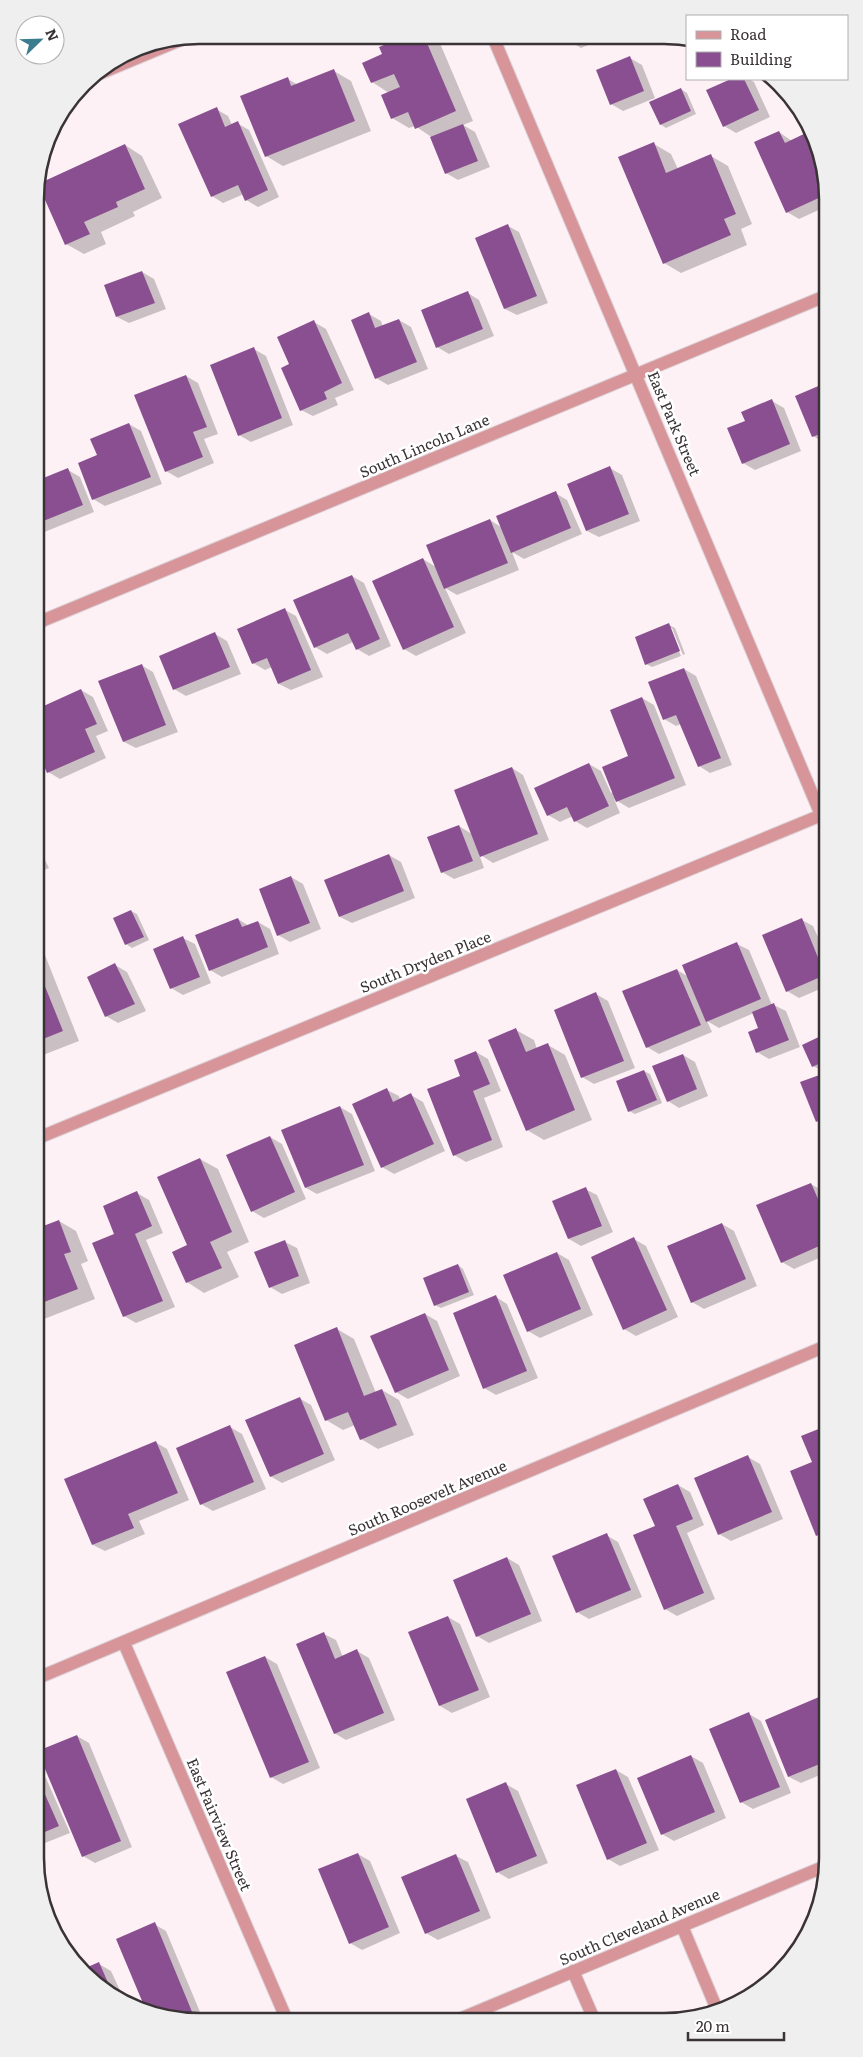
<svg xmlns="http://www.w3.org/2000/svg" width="863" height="2057" font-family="Literata,serif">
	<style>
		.shadow { fill: #0003 }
		.building { fill: #8a4f91 }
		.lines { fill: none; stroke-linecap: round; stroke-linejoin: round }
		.minor-casing { stroke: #dacfd3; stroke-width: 14 }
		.minor { stroke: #d79599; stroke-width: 12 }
		.labels { text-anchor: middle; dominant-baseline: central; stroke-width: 5; stroke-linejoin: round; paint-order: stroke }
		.street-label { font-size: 15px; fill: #3a3336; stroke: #fff }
		.rim { fill: none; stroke: #3a3336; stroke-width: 2.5 }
	</style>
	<rect width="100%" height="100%" fill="#fdf1f6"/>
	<!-- shadow -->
	<path class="shadow" d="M408,36h23l8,5 34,80 -10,4 12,7 15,35 -32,13 -12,-7 -13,-35 -18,-12 -6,2 -17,-10 -3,-25 -17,-11 12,-27z
		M568,37l37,1 -24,10 -12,-7z
		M630,58l12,7 13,33 -32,13 -12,-7z
		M334,71l17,10 20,50 -88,35 -17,-10 22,-77 10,6z
		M734,79h15l5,3 16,35 -34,16 -12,-7 -16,-35z
		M681,89l6,4 9,21 -30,14 -6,-4z
		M216,109l12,7 4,9 5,-2 12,7 30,67 -21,10 -12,-7 -2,-6 -21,9 -11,-7z
		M779,132l13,9 17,-8 13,24 1,51 -24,11 -12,-7z
		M654,144l17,10 7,15 33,-13 17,10 24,58 -11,5 6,16 -66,28 -17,-10z
		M125,145l17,11 20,42 -29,14 2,4 -34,16 5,12 -22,10 -18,-10z
		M508,226l11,6 29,71 -31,12 -12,-6 -28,-71z
		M142,272l12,7 12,30 -37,14 -12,-6z
		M468,293l11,7 15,36 -45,18 -12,-7z
		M369,314l12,7 2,6 16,-7 12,7 17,42 -40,16 -12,-7z
		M314,322l12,7 28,61 -19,8 3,7 -25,11 -12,-6 -10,-45z
		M254,349l12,7 27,69 -42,17 -12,-7z
		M186,376l12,7 20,51 -14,5 10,24 -36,15 -12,-7z
		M823,386v56l-10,-6 -16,-40z
		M772,401l12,7 17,43 -46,19 -12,-7 4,-42z
		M129,424l12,7 21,53 -57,22 -12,-7 6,-43z
		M610,468l12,7 18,46 -41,16 -12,-6z
		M68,470l12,7 14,35 -57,23 -1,-53z
		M555,493l12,7 15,34 -58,25 -12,-7 7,18 -62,25 -12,-7 21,45 -50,23 -12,-7 19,-90 13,8 54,-47 11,7z
		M352,576l12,7 27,63 -22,10 -12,-7 -4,-7 -26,12 -12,-7z
		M285,610l11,6 27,61 -32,13 -12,-6 -7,-17 -7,3 -12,-7z
		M669,625l6,3 10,26 -2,1 -11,-27h-3l12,28 -29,11 -6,-3z
		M215,634l12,7 14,33 -55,22 -12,-7z
		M141,665l12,7 25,60 -42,16 -12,-6 -24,-60z
		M684,669l12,7 36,89 -22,8 -11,-7 -18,-42 -5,2 -12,-7z
		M81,690l12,7 15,34 -12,5 10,22 -46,21 -12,-7 -11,-26v-36z
		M642,698l12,7 32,80 -57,23 -15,-9 6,14 -33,15 -12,-7 -2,-5 -13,6 -12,-7 41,-51 12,7 10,22 2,-1 17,-35z
		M37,753l4,9 -4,1z
		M512,768l11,7 26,65 -56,23 -14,-9 5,14 -30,11 -12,-7 17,-46 13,8z
		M37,844l12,24 -12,5z
		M389,855l12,7 14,36 -63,25 -12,-6z
		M291,877l12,7 18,45 -31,13 -12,-7z
		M131,911l6,3 12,26 -17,8 -6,-4z
		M238,919l11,7 9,-4 12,7 9,25 -57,23 -12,-7z
		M802,920l11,6 12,27v34l-26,11 -12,-7z
		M183,938l12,6 16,39 -28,12 -12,-7z
		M737,944l12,6 23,55h2l12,6 14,36 -31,12 -12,-7 3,-23 -6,-16 -35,15 -12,-7 5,11 -53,22 -12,-7 30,-77 12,7z
		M38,951l7,4 34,86 -41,16z
		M115,965l12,7 19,39 -28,12 -12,-7 -17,-39z
		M596,994l12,7 27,67 -41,16 -12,-7z
		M516,1030l18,10 3,9 11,-4 17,10 27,65 -48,20 -17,-10z
		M825,1036v30l-6,3 -6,-3 -9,-21z
		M476,1052l12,7 13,32 -17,7 19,49 -37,15 -12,-7 7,-79z
		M683,1055l12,7 13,34 -29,12 -11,-7z
		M644,1071l6,3 12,29 -27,11 -6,-3z
		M825,1074v52l-8,-5 -15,-38z
		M387,1090l12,6 1,4 11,-5 12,7 22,49 -51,23 -12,-7 -29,-62z
		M340,1107l12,7 23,57 -58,23 -11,-6z
		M270,1137l12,7 24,55 -42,19 -12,-7z
		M200,1159l18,10 31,73 -22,10 12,25 -35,16 -17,-11 2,-36z
		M811,1184l12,7 3,6v58l-32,14 -12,-7z
		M585,1189l12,6 16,37 -32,14 -12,-7 -15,-38z
		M137,1193l12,7 14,33 -17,7 29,67 -39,16 -12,-7 -9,-81z
		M59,1221l17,10 12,30 -7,3 14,35 -56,22 -1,-92z
		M722,1224l12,7 23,55 -53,23 -12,-7z
		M634,1239l12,7 32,71 -42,19 -12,-7z
		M285,1242l12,6 13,35 -28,11 -12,-7z
		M557,1253l12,7 24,55 -53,23 -12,-7z
		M458,1265l5,4 11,26 -33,13 -6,-3z
		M496,1297l11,7 31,74 -42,17 -12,-7z
		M425,1314l12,7 23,55 -52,23 -12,-7z
		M337,1329l17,10 22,54 6,-3 17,10 15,35 -36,14 -17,-10 -6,-14 -12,5 -17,-10z
		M299,1398l12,7 24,55 -53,23 -12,-7z
		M230,1427l12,7 24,55 -53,22 -12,-7z
		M826,1427l1,113 -10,-5 -3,-72 -11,-26z
		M155,1442l12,7 22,51 -50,21 6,13 -40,17 -12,-6z
		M748,1457l12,7 23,55 -52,22 -12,-7z
		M678,1485l12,7 14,33 -17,8 28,66 -38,17 -12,-7 -8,-82z
		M606,1535l12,7 24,55 -53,22 -12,-7z
		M507,1558l12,7 23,56 -53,22 -12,-7z
		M448,1617l12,7 30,73 -38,16 -12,-7 -30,-73z
		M324,1634l12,6 7,17 14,-6 12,7 26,62 -49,20 -12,-7z
		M265,1657l12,7 43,104 -37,16 -12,-7z
		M819,1699l8,5v68l-26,11 -12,-6 -23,-56z
		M749,1714l12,7 30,72 -38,16 -12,-7z
		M77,1736l12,7 43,104 -37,16 -12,-7z
		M691,1756l12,7 23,55 -52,23 -12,-7z
		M616,1770l12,7 31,73 -39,16 -12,-7z
		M40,1774l6,4 24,55 -30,12z
		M506,1784l12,7 30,72 -39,16 -12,-7z
		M358,1854l12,7 30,72 -38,17 -12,-7z
		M456,1856l12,6 23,56 -53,22 -12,-7z
		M154,1924l12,7 37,88h-36z
		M99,1964l12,7 12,26 -32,-16 -9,-10z"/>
	<!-- building -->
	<path class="building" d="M405,36h19l32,75 -41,18 -7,-17 -17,7 -10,-24 19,-8 -6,-13 -23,9 -9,-20 20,-9 -3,-7z
		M566,37h13l-11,5z
		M630,56l14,35 -34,14 -14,-35z
		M334,69l21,52 -90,36 -25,-61 48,-19 3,9z
		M731,79h13l15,31 -36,17 -17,-37z
		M681,88l10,23 -31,14 -11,-23z
		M217,107l8,20 13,-6 30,69 -23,11 -7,-16 -27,12 -33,-73z
		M463,124l15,37 -33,13 -15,-37z
		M779,131l6,12 23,-11 14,25 1,39 -37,17 -32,-71z
		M654,142l12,31 45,-19 25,60 -12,5 7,16 -68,29 -45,-107z
		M125,144l20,45 -29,13 2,5 -34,15 6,12 -25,11 -27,-61z
		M508,224l29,72 -33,13 -29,-71z
		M142,271l13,32 -39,14 -12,-32z
		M468,291l15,38 -47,19 -15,-38z
		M369,312l6,16 24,-9 18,43 -42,17 -24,-59z
		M314,320l28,63 -18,9 3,7 -27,12 -19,-43 8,-4 -12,-27z
		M254,347l28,71 -44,18 -28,-71z
		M186,375l21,52 -14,5 10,25 -38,15 -31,-77z
		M823,384v49l-11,4 -17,-41z
		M772,399l18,45 -48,20 -15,-36 18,-7 -4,-9z
		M129,423l22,54 -59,23 -14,-37 19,-8 -7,-16z
		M610,466l19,48 -43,17 -19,-47z
		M68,468l15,37 -47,19v-43z
		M556,491l15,37 -60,25 -15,-37z
		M490,519l18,44 -64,26 -18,-44z
		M423,558l31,69 -51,23 -31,-69z
		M352,575l28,64 -24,11 -8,-17 -34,15 -21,-48z
		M285,608l26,62 -33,14 -11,-26 -15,6 -15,-35z
		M669,623l11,28 -35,14 -10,-28z
		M215,632l15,35 -57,23 -14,-34z
		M142,664l24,61 -43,17 -25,-61z
		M684,668l37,90 -23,9 -22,-52 -13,5 -15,-38z
		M81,689l16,35 -12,5 10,23 -48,21 -10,-23v-41z
		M642,697l33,81 -59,24 -14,-35 26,-11 -18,-46z
		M589,763l20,43 -35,16 -7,-15 -20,9 -13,-28z
		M512,767l26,67 -58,23 -26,-67z
		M459,825l14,36 -32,12 -14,-36z
		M37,851l7,13 -7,4z
		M389,854l15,37 -65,26 -15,-37z
		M291,876l19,47 -33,13 -18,-47z
		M131,910l13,27 -19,8 -12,-27z
		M238,918l4,9 16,-6 10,26 -59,24 -14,-36z
		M802,918l23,57 -39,17 -24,-57z
		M183,936l17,41 -30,12 -17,-40z
		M737,942l24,57 -55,23 -24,-57z
		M115,963l20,41 -30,13 -18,-40z
		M38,969l25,62 -25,10z
		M677,969l24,56 -55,23 -24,-57z
		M596,992l28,69 -43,17 -27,-68z
		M774,1003l15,37 -33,13 -8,-21 10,-4 -6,-16z
		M516,1028l10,24 22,-9 27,67 -49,21 -38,-91z
		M825,1034v27l-13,6 -10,-22z
		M476,1051l14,33 -17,7 19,49 -39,16 -26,-67 33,-13 -6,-16z
		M683,1054l14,35 -30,13 -15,-36z
		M644,1070l13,30 -29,12 -12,-31z
		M825,1073v45l-9,4 -16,-40z
		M387,1088l6,14 18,-9 23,51 -53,24 -29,-64z
		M340,1106l24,59 -59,23 -24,-58z
		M270,1136l25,56 -44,20 -25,-57z
		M200,1158l32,74 -22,10 12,26 -36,15 -14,-31 15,-7 -30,-68z
		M811,1183l15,34v26l-45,20 -25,-58z
		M586,1187l16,39 -34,13 -16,-38z
		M137,1191l15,35 -17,8 28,67 -40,16 -31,-74 22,-9 -11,-28z
		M59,1220l12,32 -7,2 14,35 -39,15 -1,-76z
		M722,1223l24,56 -55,24 -24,-57z
		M634,1237l33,73 -44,20 -32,-73z
		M285,1240l14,36 -30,12 -15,-36z
		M557,1252l24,57 -54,23 -24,-57z
		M458,1264l11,28 -35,14 -11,-28z
		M496,1295l31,76 -44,18 -30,-76z
		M425,1313l24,57 -54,23 -25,-57z
		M337,1327l27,69 18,-7 15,36 -37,15 -12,-28 -23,9 -31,-76z
		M300,1397l24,57 -54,23 -25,-57z
		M230,1425l24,57 -54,23 -24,-57z
		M826,1426l1,105 -11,5 -26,-65 22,-9 -11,-26z
		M156,1441l22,52 -50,21 6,14 -42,17 -28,-66z
		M748,1455l24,57 -54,23 -24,-57z
		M678,1484l15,35 -17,7 28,67 -40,17 -31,-75 22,-9 -12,-27z
		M607,1533l24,57 -55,23 -24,-57z
		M507,1557l24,57 -55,23 -23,-57z
		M448,1616l31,74 -40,16 -31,-74z
		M324,1632l11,27 22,-10 27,64 -50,21 -38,-90z
		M265,1656l44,106 -39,16 -44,-106z
		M819,1697l8,20v44l-39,16 -23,-57z
		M749,1712l31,75 -40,16 -31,-74z
		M77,1735l44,106 -39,16 -42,-100v-7z
		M691,1755l24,57 -54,23 -24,-57z
		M616,1769l31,74 -40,17 -31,-75z
		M506,1782l31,74 -41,17 -30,-74z
		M40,1783l19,43 -19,8z
		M358,1853l31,74 -40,17 -31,-75z
		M456,1854l24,57 -55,23 -24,-57z
		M155,1922l40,97h-28l-22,-11 -29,-69z
		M99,1962l13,30 -21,-11 -10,-11z"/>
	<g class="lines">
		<!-- minor casing -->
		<g class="minor-casing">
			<path id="minor" d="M493,37l331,785
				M89,78l96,-40
				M37,623l786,-326
				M38,1138l786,-324
				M124,1643l162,375
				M40,1677l786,-331
				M682,1926l36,86
				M573,1971l20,46
				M462,2018l366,-153"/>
		</g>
		<!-- minor -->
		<use href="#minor" class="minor"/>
	</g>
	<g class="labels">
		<!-- street labels -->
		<g class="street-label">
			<text transform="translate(675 423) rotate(67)">East Park Street</text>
			<text transform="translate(424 445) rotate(-23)">South Lincoln Lane</text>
			<text transform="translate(425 961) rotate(-22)">South Dryden Place</text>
			<text transform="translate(427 1497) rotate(-23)">South Roosevelt Avenue</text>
			<text transform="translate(220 1824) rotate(67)">East Fairview Street</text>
			<text transform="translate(639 1926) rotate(-23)">South Cleveland Avenue</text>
		</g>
	</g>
	<!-- crop -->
	<path d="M0 0H863V2057H0ZM199 44H664A155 155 0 0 1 819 199V1858A155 155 0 0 1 664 2013H199A155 155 0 0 1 44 1858V199A155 155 0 0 1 199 44Z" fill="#efefef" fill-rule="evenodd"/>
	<path class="rim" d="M199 44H664A155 155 0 0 1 819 199V1858A155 155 0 0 1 664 2013H199A155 155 0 0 1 44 1858V199A155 155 0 0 1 199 44Z"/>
	<!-- legend -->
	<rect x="686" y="15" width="162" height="65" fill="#ffffff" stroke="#b0adaf"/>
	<rect x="696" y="31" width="25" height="8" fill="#d79599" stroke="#b0adaf"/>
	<text x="730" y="40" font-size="15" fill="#3a3336">Road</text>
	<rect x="696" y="52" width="25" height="15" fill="#8a4f91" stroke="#b0adaf"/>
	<text x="730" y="65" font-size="15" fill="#3a3336">Building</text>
	<!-- north arrow -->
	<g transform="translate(40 40) rotate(67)"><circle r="24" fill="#ffffff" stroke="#b0adaf"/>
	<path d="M0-4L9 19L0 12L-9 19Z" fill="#3b7c8e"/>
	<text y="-8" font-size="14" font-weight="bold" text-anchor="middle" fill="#3a3336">N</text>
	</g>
	<!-- scale -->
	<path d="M688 2032v8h96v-8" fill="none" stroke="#3a3336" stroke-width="2.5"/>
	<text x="696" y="2032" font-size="15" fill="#3a3336" stroke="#ffffff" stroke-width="4" paint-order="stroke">20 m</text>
</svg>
